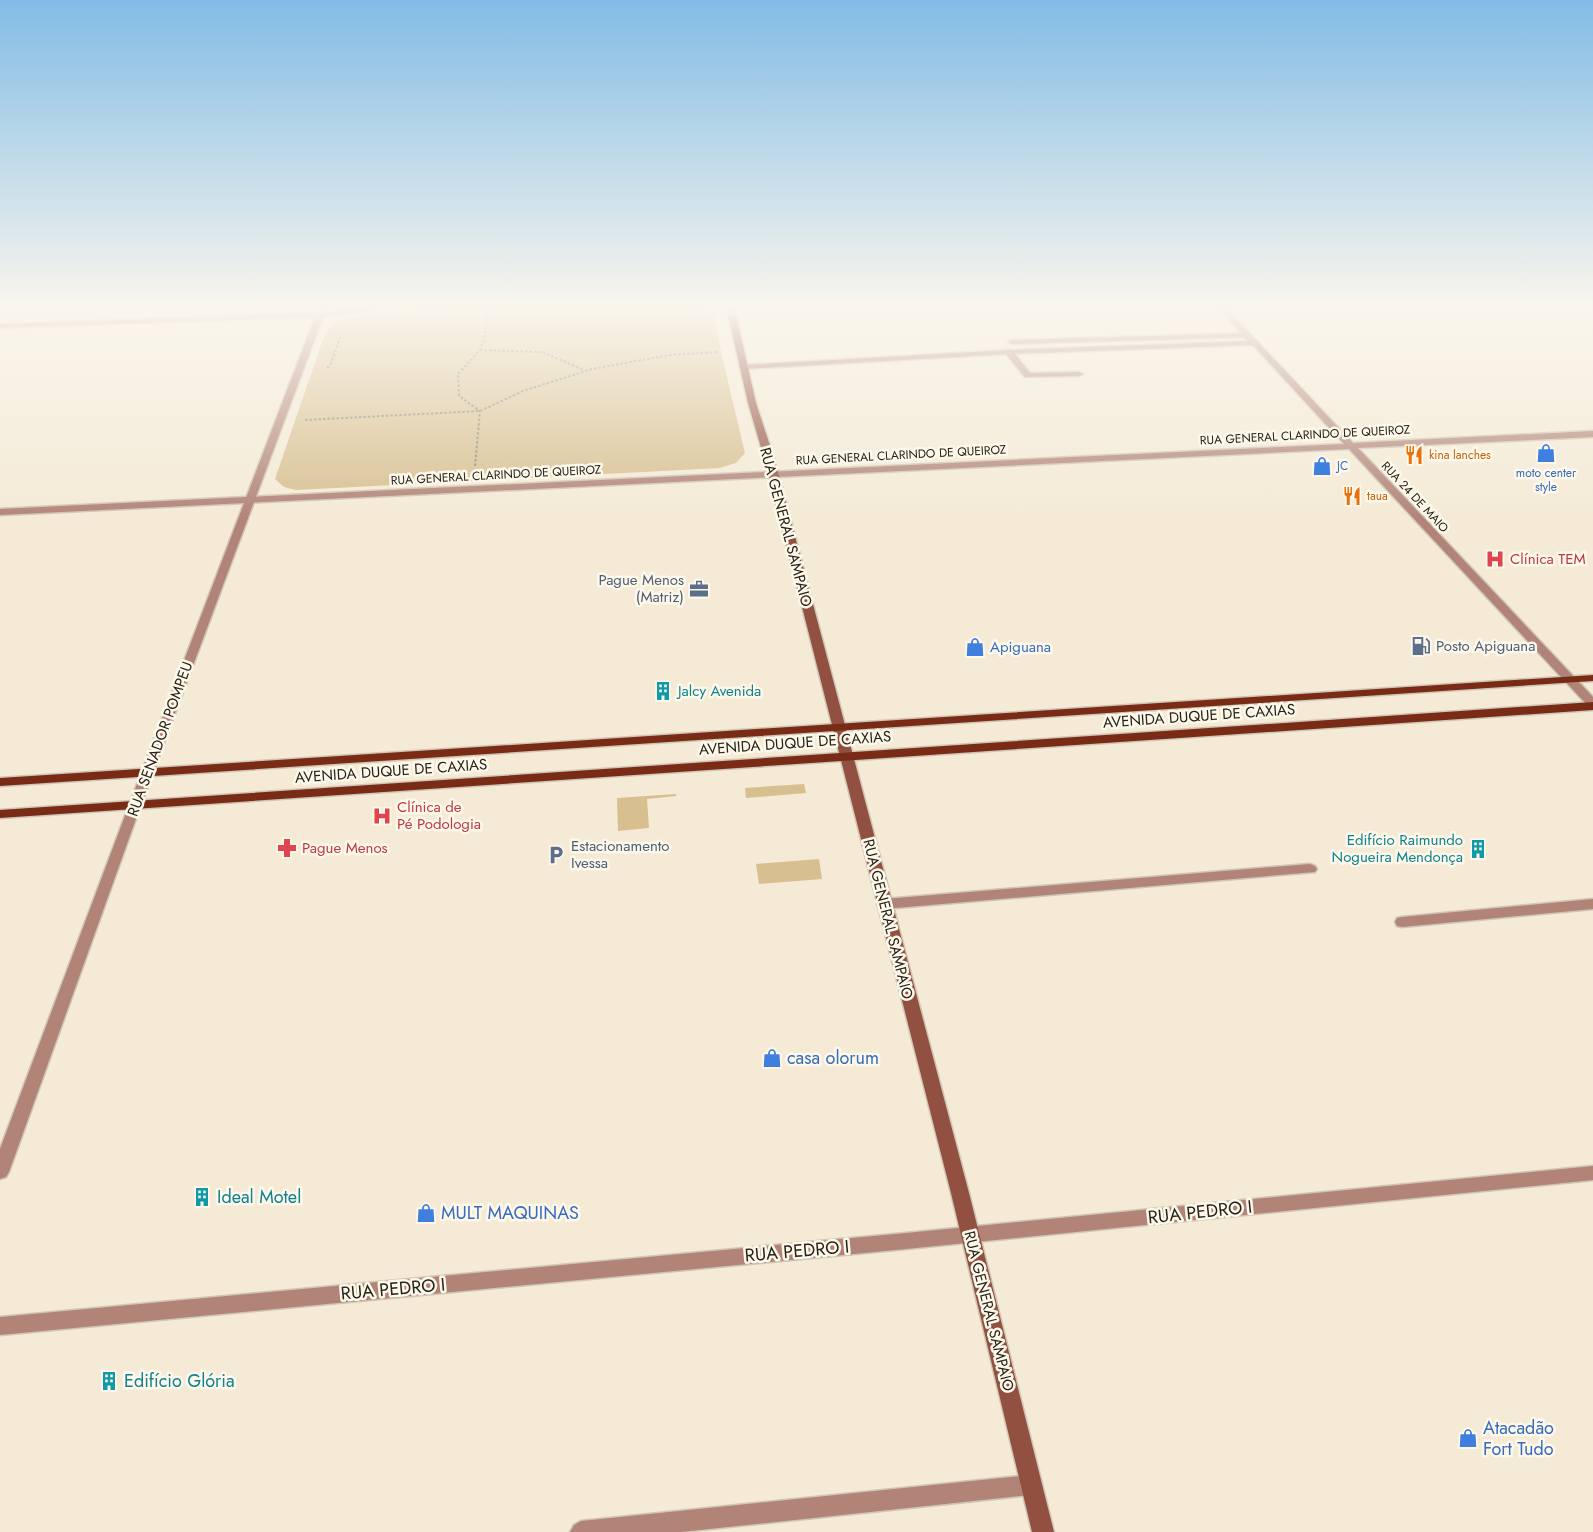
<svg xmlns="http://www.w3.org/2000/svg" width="1593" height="1532" font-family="Jost,sans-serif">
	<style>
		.green { fill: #d7bf90 }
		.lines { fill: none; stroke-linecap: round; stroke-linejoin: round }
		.service-casing { stroke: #cfc6b4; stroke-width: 3 }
		.pedestrian-casing { stroke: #cfc6b4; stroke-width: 3 }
		.minor-casing { stroke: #cfc6b4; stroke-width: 3 }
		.tertiary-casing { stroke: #cfc6b4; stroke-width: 3 }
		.secondary-casing { stroke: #cfc6b4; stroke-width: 3 }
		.primary-casing { stroke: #cfc6b4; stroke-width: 3 }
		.path { stroke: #8c8678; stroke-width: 2; stroke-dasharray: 2.5 2; stroke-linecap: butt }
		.service { fill: #b28477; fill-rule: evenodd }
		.pedestrian { fill: #b28477; fill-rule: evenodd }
		.minor { fill: #b28477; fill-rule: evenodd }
		.tertiary { fill: #b28477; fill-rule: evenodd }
		.secondary { fill: #925140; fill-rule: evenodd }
		.primary { fill: #792b16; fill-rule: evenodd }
		.labels { text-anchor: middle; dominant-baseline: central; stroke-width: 5; stroke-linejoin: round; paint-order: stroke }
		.far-street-label { font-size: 12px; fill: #25221a; stroke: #fef8eb }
		.far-food-label { font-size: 12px; fill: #c56008; stroke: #fef8eb; text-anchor: start }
		.far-shop-label { font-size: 12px; fill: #366cbe; stroke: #fef8eb; text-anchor: start }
		.street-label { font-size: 15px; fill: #25221a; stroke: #fef8eb }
		.health-label { font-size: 15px; fill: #be3a42; stroke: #fef8eb; text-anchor: start }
		.service-label { font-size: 15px; fill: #4e5e75; stroke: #fef8eb; text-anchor: start }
		.shop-label { font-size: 15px; fill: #366cbe; stroke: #fef8eb; text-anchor: start }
		.culture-label { font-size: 15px; fill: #0d838f; stroke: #fef8eb; text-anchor: start }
		.near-shop-label { font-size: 18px; fill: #366cbe; stroke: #fef8eb; text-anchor: start }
		.near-culture-label { font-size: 18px; fill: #0d838f; stroke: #fef8eb; text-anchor: start }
		.near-street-label { font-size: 18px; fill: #25221a; stroke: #fef8eb }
	</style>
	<rect width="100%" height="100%" fill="#f4ead6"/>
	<!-- green -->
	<path class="green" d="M469,306h233l12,8 7,38 24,101 -9,10 -16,5 -424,22 -12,-3 -9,-8 45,-131c3,-8 6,-19 13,-24 19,-13 109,-16 136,-18z
		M804,784l2,9 -60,5 -1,-10z
		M676,794v2l-29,3 2,29 -31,3 -1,-33z
		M819,859l3,20 -63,5 -3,-20z"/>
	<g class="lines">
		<!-- service casing -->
		<g class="service-casing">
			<path id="service" d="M1006,350h6l18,23 49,-1 4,2 -4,2 -54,1 -19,-23z
				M1310,864l5,2 2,3 -2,3 -431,37 -5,-2 -2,-3 2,-3 5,-2z
				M1593,899v10l-191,18 -5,-1 -2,-4 2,-4 5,-1z
				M1031,1475l7,3 3,7 -3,7 -7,3 -350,37h-111l4,-7 7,-4z"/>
		</g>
		<!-- pedestrian casing -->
		<g class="pedestrian-casing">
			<path id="pedestrian" d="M1248,333l4,2 -1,2 -239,7 -4,-2 4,-2z"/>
		</g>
		<!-- minor casing -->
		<g class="minor-casing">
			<path id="minor" d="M1217,306h7l129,137 240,-12v6l-235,11 235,249v11l-4,-1 -240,-258 -1349,66v-6l1344,-65 -91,-99 -244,9 -266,15 -4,-2 4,-2 266,-15 239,-9z
				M135,801l6,4 -132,367 -3,5 -6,2v-30l129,-344z
				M1593,1166v14l-687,69 -906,86v-18l906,-84z"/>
		</g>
		<!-- tertiary casing -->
		<g class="tertiary-casing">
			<path id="tertiary" d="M319,306h8l-3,6 53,-6h27l-81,11 -182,488 -6,4 -5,-1 -1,-3 186,-488 -315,11v-4l317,-11z
				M1585,306h8v5z"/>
		</g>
		<!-- secondary casing -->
		<g class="secondary-casing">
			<path id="secondary" d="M726,306h8l22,97 19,58 194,732 85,339h-22l-81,-339 -186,-732 -17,-58z"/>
		</g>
		<!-- primary casing -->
		<g class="primary-casing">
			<path id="primary" d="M1593,675v6l-1593,105v-8z
				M1593,702v8l-1593,108v-8z"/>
		</g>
		<!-- path -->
		<path class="path" d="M684,306l23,8
			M421,311l67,-5
			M480,350l62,2 42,18
			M327,368l4,-5 10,-28
			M305,420l175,-9 43,-20 69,-22 78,-14 47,-3
			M475,466l5,-55 -21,-15 -1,-22 22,-24 5,-15 4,-29"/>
		<!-- service -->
		<use href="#service" class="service"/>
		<!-- pedestrian -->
		<use href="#pedestrian" class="pedestrian"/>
		<!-- minor -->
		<use href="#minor" class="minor"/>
		<!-- tertiary -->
		<use href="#tertiary" class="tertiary"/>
		<!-- secondary -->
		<use href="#secondary" class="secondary"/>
		<!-- primary -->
		<use href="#primary" class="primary"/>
	</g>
	<!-- sky -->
	<linearGradient id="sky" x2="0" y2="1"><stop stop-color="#82bce6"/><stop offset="0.59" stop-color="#faf6ed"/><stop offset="1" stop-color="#faf6ed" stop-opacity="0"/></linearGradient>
	<rect width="1593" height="521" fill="url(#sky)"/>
	<!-- icons -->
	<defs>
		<g id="shop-bare" transform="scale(1.5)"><path d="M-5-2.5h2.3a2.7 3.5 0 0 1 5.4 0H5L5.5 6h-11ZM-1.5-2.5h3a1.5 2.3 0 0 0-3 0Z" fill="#3f7fe0" stroke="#fef8eb" stroke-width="2.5" paint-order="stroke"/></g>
		<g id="restaurant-bare" transform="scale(1.5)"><path d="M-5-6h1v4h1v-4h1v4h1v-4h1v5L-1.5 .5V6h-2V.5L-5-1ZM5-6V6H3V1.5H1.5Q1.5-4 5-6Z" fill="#e8710a" stroke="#fef8eb" stroke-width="2.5" paint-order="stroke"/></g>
		<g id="hospital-bare" transform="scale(1.5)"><path d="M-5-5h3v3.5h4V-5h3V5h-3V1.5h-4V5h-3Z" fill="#e0444e" stroke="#fef8eb" stroke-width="2.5" paint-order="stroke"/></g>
		<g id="office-bare" transform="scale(1.5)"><path d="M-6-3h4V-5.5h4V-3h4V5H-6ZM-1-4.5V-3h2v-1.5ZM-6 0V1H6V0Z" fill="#5c6f8a" stroke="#fef8eb" stroke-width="2.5" paint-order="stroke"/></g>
		<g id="fuel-bare" transform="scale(1.5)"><path d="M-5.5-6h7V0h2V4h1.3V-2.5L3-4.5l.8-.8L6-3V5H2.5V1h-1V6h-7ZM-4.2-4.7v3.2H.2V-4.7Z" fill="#5c6f8a" stroke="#fef8eb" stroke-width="2.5" paint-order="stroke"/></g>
		<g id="building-bare" transform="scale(1.5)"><path d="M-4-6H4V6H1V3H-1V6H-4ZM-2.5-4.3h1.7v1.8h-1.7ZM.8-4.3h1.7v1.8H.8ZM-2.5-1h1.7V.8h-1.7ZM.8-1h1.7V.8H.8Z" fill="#0f9aa8" stroke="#fef8eb" stroke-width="2.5" paint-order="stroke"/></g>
		<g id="pharmacy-bare" transform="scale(1.5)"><path d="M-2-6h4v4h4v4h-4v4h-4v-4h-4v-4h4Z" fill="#e0444e" stroke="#fef8eb" stroke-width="2.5" paint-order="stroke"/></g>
		<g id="parking-bare" transform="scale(1.5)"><path d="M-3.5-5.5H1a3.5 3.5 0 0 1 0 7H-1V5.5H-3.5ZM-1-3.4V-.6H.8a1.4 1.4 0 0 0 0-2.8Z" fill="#5c6f8a" stroke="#fef8eb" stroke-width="2.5" paint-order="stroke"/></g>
	</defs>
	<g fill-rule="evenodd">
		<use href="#shop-bare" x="1546" y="453"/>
		<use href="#restaurant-bare" x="1414" y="455"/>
		<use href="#shop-bare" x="1322" y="466"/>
		<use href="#restaurant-bare" x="1352" y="496"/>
		<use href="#hospital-bare" x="1495" y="559"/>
		<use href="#office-bare" x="699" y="589"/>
		<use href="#fuel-bare" x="1421" y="646"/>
		<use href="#shop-bare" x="975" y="647"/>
		<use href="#building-bare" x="663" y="691"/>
		<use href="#hospital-bare" x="382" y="816"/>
		<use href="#pharmacy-bare" x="287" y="848"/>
		<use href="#building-bare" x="1478" y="849"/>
		<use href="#parking-bare" x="556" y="855"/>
		<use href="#shop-bare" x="772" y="1058"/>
		<use href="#building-bare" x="202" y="1197"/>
		<use href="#shop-bare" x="426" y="1213"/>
		<use href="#building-bare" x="109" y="1381"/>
		<use href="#shop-bare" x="1468" y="1438"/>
	</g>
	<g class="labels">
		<!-- far-street labels -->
		<g class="far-street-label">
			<text transform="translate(1305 435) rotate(-3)">RUA GENERAL CLARINDO DE QUEIROZ</text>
			<text transform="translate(901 455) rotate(-3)">RUA GENERAL CLARINDO DE QUEIROZ</text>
			<text transform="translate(496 475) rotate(-3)">RUA GENERAL CLARINDO DE QUEIROZ</text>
			<text transform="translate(1415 497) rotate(47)">RUA 24 DE MAIO</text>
		</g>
		<!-- far-food labels -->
		<g class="far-food-label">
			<text x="1429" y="455">kina lanches</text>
			<text x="1367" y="496">taua</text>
		</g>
		<!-- far-shop labels -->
		<g class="far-shop-label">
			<text x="1337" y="466">JC</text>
			<text x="1546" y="473" text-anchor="middle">moto center<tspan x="1546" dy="14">style</tspan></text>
		</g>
		<!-- street labels -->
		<g class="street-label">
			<text transform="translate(786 527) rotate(75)">RUA GENERAL SAMPAIO</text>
			<text transform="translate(1199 716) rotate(-4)">AVENIDA DUQUE DE CAXIAS</text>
			<text transform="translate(160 739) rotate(-70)">RUA SENADOR POMPEU</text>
			<text transform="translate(795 743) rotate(-4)">AVENIDA DUQUE DE CAXIAS</text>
			<text transform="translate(391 771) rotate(-4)">AVENIDA DUQUE DE CAXIAS</text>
			<text transform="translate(888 919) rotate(76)">RUA GENERAL SAMPAIO</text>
			<text transform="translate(989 1311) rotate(76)">RUA GENERAL SAMPAIO</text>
		</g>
		<!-- health labels -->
		<g class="health-label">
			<text x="1510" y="559">Clínica TEM</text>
			<text x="397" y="807">Clínica de<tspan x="397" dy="17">Pé Podologia</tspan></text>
			<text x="302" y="848">Pague Menos</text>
		</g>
		<!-- service labels -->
		<g class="service-label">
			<text x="684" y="580" text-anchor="end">Pague Menos<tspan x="684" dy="17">(Matriz)</tspan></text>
			<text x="1436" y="646">Posto Apiguana</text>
			<text x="571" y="846">Estacionamento<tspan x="571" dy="17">Ivessa</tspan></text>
		</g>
		<!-- shop labels -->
		<g class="shop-label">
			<text x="990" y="647">Apiguana</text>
		</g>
		<!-- culture labels -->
		<g class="culture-label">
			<text x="678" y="691">Jalcy Avenida</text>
			<text x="1463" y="840" text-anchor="end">Edifício Raimundo<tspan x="1463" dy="17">Nogueira Mendonça</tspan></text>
		</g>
		<!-- near-shop labels -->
		<g class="near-shop-label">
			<text x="787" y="1058">casa olorum</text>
			<text x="441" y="1213">MULT MAQUINAS</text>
			<text x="1483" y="1428">Atacadão<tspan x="1483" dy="21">Fort Tudo</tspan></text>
		</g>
		<!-- near-culture labels -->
		<g class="near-culture-label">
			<text x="217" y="1197">Ideal Motel</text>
			<text x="124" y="1381">Edifício Glória</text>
		</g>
		<!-- near-street labels -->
		<g class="near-street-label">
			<text transform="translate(1200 1212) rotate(-6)">RUA PEDRO I</text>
			<text transform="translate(797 1251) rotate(-5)">RUA PEDRO I</text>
			<text transform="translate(393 1289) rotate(-5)">RUA PEDRO I</text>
		</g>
	</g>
</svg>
